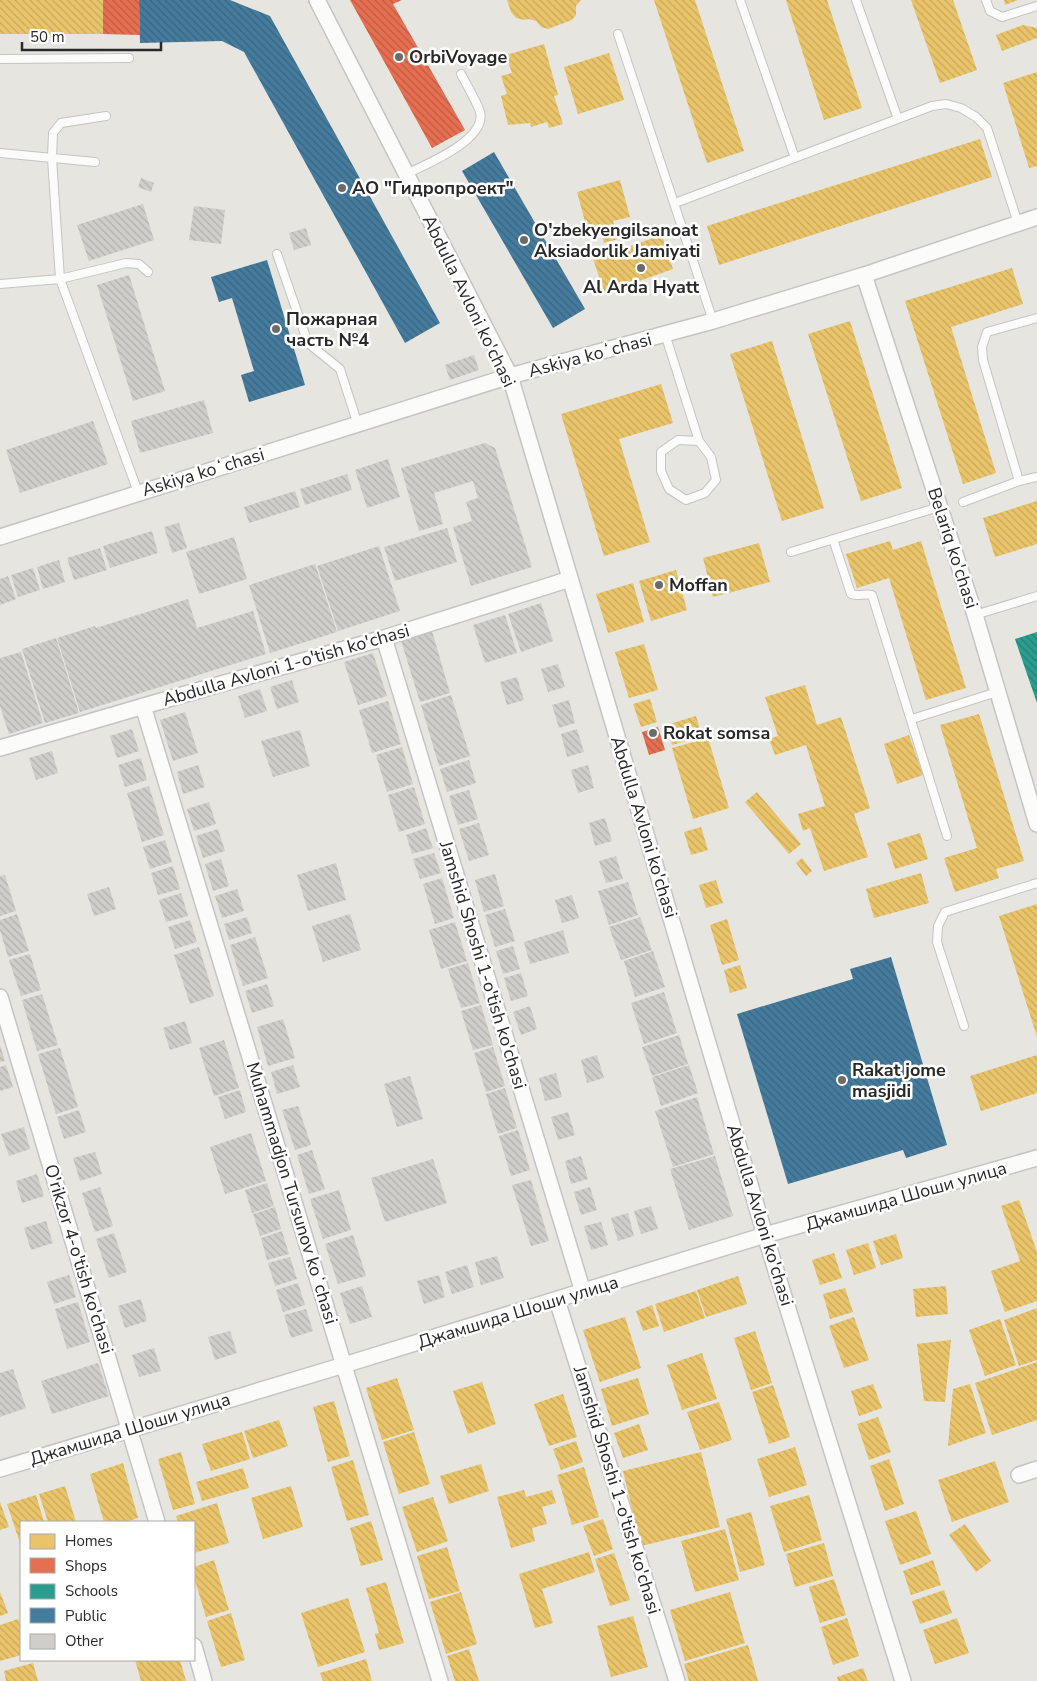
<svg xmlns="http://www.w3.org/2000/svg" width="1037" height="1681" font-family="'Nunito Sans',sans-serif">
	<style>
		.homes { fill: url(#homes-back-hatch) }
		.shops { fill: url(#shops-back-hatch) }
		.schools { fill: url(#schools-back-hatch) }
		.public { fill: url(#public-back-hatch) }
		.building { fill: url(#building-back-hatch) }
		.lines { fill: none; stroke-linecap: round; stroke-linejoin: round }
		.lane-casing { stroke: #c5c4c4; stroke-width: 10 }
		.street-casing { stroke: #c5c4c4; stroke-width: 18 }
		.lane { stroke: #fbfbfa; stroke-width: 8 }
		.street { stroke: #fbfbfa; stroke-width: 15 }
		.poi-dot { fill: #6b6b69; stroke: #fff; stroke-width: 2 }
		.labels { text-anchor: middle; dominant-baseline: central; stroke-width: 5; stroke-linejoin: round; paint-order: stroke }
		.poi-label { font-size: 18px; font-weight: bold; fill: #292929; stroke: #fff; text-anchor: start }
		.street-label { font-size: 18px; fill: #292929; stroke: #fff }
	</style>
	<defs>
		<pattern id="homes-back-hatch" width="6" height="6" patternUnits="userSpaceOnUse" patternTransform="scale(1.25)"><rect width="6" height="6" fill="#e9c46a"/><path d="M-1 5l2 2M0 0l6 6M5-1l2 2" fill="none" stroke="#c8a85c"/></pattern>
		<pattern id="shops-back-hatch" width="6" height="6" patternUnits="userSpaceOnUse" patternTransform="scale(1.25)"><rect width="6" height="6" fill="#e76f51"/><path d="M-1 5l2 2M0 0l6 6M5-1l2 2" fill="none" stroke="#bb5b43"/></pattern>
		<pattern id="schools-back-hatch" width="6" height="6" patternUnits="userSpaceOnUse" patternTransform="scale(1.25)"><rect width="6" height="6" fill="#2a9d8f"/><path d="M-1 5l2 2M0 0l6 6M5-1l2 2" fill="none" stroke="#248075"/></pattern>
		<pattern id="public-back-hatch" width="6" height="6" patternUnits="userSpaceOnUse" patternTransform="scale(1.25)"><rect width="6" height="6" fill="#457b9d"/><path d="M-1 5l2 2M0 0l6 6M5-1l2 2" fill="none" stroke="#3a6580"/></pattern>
		<pattern id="building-back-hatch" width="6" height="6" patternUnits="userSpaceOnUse" patternTransform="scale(1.25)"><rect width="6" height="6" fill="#cfceca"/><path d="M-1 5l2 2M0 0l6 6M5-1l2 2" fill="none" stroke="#b2b1ae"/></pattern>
	</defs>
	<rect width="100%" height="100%" fill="#e6e5df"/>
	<!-- homes -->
	<path class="homes" d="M0,0h103v34h-103z
		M507,0h74l-5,6v9l-4,5 -24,9 -7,-2 -5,-6 -7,-2 -5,1 -8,-2 -5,-6z
		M654,0h41l49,151 -37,12z
		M786,0h41l35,108 -38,12z
		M911,0h42l24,70 -37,13z
		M1004,0h14l-13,5z
		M1023,25l14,3v10l-35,13 -6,-16z
		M544,44l14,51 -4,1 9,28 -14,4 -2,-6 -16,5 -1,-4 -22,2 -7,-29 6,-2 -6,-18 11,-3 -6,-18z
		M609,53l15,47 -46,14 -14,-47z
		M1037,72v94l-8,2 -26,-85z
		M980,139l12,38 -273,88 -12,-39z
		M620,180l10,37 -17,4 5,18 -14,4 -5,-17 -12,3 -10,-37z
		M662,235l11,34 -68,24 -12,-34z
		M1012,268l11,36 -72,23 45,146 -33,11 -58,-183z
		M850,321l52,167 -41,13 -53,-167z
		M772,341l52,167 -42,13 -52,-167z
		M661,384l12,39 -54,16 31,103 -46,14 -43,-142z
		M1037,501v43l-42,13 -12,-39z
		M890,541l3,9 28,-9 45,147 -40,12 -37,-122 -32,10 -11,-34z
		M759,543l11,39 -57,15 -10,-39z
		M676,570l11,40 -36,11 -12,-40z
		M633,583l11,39 -36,11 -12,-39z
		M644,644l14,46 -29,8 -14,-46z
		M805,685l12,40 24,-8 29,91 -16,6 14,43 -44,14 -14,-43 -7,3 -5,-17 27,-8 -19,-61 -31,10 -6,-16 9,-3 -13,-39z
		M650,699l7,23 -16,5 -8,-23z
		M979,714l45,147 -28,8 3,9 -44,14 -11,-34 33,-10 -37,-123z
		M696,716l6,20 -30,9 -6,-20z
		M909,735l14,40 -26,9 -13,-40z
		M708,738l21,70 -36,11 -21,-71z
		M757,792l44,52 -12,10 -44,-52z
		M701,827l7,23 -17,5 -7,-23z
		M920,833l8,26 -33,10 -8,-26z
		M802,858l10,13 -6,5 -10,-13z
		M921,873l8,30 -55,15 -8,-29z
		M716,880l7,23 -17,5 -7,-23z
		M1037,904v133l-38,-121z
		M727,919l12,41 -17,5 -12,-40z
		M740,965l7,23 -17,5 -6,-23z
		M1037,1055v38l-56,18 -11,-35z
		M1019,1200l18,52v49l-32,11 -14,-41 29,-10 -19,-55z
		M896,1234l7,24 -22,7 -8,-24z
		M868,1243l8,25 -22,7 -8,-25z
		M834,1253l8,25 -22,7 -8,-25z
		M738,1276l9,28 -41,13 -9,-27z
		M946,1286l2,28 -32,3 -3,-28z
		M845,1288l8,24 -23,7 -7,-25z
		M696,1291l9,27 -41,14 -9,-28z
		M652,1305l7,21 -16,5 -7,-20z
		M1037,1308v52l-18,6 -15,-46z
		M625,1317l16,51 -41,14 -17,-52z
		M854,1317l15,43 -25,8 -15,-42z
		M1000,1319l16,46 -31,11 -16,-46z
		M755,1331l17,52 -21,7 -17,-52z
		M951,1340l-6,62 -21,-1 -7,-57z
		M702,1353l15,46 -35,11 -15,-45z
		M1037,1362v58l-45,15 -17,-52z
		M397,1378l17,52 -32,10 -16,-52z
		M638,1378l11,36 -37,12 -11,-37z
		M482,1382l14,42 -28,10 -15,-43z
		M873,1384l9,24 -23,8 -8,-25z
		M970,1384l16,49 -38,13 5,-57z
		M773,1385l17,52 -21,7 -17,-52z
		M563,1394l14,43 -28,9 -15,-42z
		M334,1401l16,55 -22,6 -15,-55z
		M719,1402l13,38 -32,10 -13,-38z
		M878,1417l13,35 -22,8 -12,-36z
		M279,1420l9,26 -35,12 -9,-27z
		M639,1424l9,26 -25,8 -9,-25z
		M242,1432l8,27 -39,12 -9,-27z
		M414,1432l16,52 -31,10 -16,-52z
		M576,1441l7,21 -22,8 -8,-21z
		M795,1447l12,38 -38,12 -12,-38z
		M181,1452l14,52 -22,6 -15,-51z
		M701,1452l19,75 -79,19 -18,-75z
		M889,1459l15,45 -19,7 -15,-45z
		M353,1460l16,55 -22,6 -16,-54z
		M995,1461l14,41 -57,20 -14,-42z
		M123,1463l15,55 -12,4h-22l-14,-48z
		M481,1464l8,27 -40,13 -9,-28z
		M584,1467l15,50 -27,8 -15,-50z
		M243,1468l6,20 -47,13 -6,-19z
		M65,1486l11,36h-28l-9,-28z
		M291,1486l12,41 -40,12 -12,-41z
		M524,1490l2,7 26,-7 4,13 -14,4 5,17 -15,4 3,13 -24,7 -14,-51z
		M36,1495l8,27h-23v21h-1l-13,-39z
		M809,1495l13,45 -38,12 -14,-46z
		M433,1497l15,44 -31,11 -15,-45z
		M0,1502l9,25 -9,3z
		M217,1503l12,40 -35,10v-31h-16l-2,-6z
		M916,1511l15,43 -31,11 -15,-44z
		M751,1512l14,53 -25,7 -14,-53z
		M603,1519l10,30 -19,7 -11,-30z
		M371,1521l12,39 -22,6 -11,-38z
		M965,1524l26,37 -15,11 -27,-37z
		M725,1529l14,51 -44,12 -14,-51z
		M824,1543l9,33 -38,11 -9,-33z
		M447,1547l13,44 -31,8 -12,-43z
		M589,1552l6,20 -53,17 11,34 -18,5 -16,-54z
		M614,1553l16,47 -20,6 -15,-47z
		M214,1560l15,50 -23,7 -12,-40v-10z
		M933,1560l8,25 -30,10 -8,-24z
		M834,1579l12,36 -26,8 -11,-36z
		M386,1582l18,61 -25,7 -4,-16 4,-1 -13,-45z
		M944,1590l8,23 -32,11 -8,-23z
		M0,1592l8,21 -8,3z
		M461,1592l16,52 -31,10 -16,-52z
		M730,1592l15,51 -60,18 -15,-51z
		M348,1598l17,54 -47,15 -17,-54z
		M231,1613l14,47 -24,7 -14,-46z
		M633,1616l15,51 -37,10 -14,-51z
		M847,1618l12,38 -26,9 -12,-38z
		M957,1618l12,35 -34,11 -12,-34z
		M18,1619l3,9v27l-21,6v-36z
		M748,1645l10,36h-69l-5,-17z
		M469,1649l10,32h-24l-8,-25z
		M366,1659l6,22h-49l-3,-8z
		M135,1660h45l6,21h-45z
		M33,1663l5,18h-32l-2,-10z
		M863,1668l5,13h-30l-1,-4z"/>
	<!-- shops -->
	<path class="shops" d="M103,0h36l1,35 -37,-1z
		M350,0h52l-9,4 72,126 -33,18z
		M658,727l7,23 -16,5 -7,-23z"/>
	<!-- schools -->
	<path class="schools" d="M1037,632v71l-22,-64z"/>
	<!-- public -->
	<path class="public" d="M139,0h91l40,16 170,307 -35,20 -161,-291 -22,-11 -82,2z
		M494,152l91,157 -32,19 -91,-157z
		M267,260l38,125 -56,17 -8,-27 13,-4 -22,-73 -13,4 -8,-25z
		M891,957l56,188 -41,13 -3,-8 -115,34 -51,-170 116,-35 -3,-10z"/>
	<!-- building -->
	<path class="building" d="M141,178l13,5 -3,9 -13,-5z
		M143,204l11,36 -65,21 -12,-36z
		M194,206l31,4 -4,34 -32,-4z
		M306,228l5,17 -17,5 -5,-17z
		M129,275l36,116 -32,10 -36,-116z
		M474,355l5,15 -29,10 -5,-15z
		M204,400l9,33 -73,20 -9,-32z
		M93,421l15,43 -88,29 -14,-43z
		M485,443l10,5 37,119 -61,19 -18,-59 19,-6 -6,-19 12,-4 -5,-17 -39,12 9,31 -24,7 -18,-63z
		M388,459l12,38 -33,11 -12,-38z
		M347,474l5,16 -47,15 -5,-16z
		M295,491l5,16 -51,16 -5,-16z
		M179,523l8,25 -15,5 -8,-26z
		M447,528l10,34 -62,19 -11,-34z
		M152,531l6,22 -48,15 -7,-22z
		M234,537l13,42 -48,15 -13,-42z
		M379,546l21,65 -62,20 -21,-65z
		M100,548l7,22 -33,10 -7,-22z
		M59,560l6,22 -22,7 -6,-22z
		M315,564l22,68 -67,21 -21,-68z
		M33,568l7,22 -22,7 -7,-22z
		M8,576l8,23 -16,6v-26z
		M188,599l9,29 56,-17 13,43 -186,58 -23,-74 38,-12 1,2z
		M541,603l12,38 -32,11 -13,-38z
		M505,615l12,38 -32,10 -12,-38z
		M432,631l18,62 -30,9 -19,-61z
		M56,638l23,75 -34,10 -23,-74z
		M21,652l22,71 -34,11 -9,-28v-48z
		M373,653l14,43 -29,9 -14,-43z
		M558,664l7,23 -17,5 -7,-23z
		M517,677l7,23 -17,5 -7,-23z
		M292,680l7,22 -22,7 -7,-22z
		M260,689l7,22 -22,7 -7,-22z
		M451,695l19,61 -31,10 -18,-61z
		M569,700l6,23 -16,5 -7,-23z
		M388,701l13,43 -29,9 -13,-43z
		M185,712l13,41 -25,8 -13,-41z
		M132,729l7,22 -22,7 -7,-22z
		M577,729l7,23 -17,5 -6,-23z
		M300,730l10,36 -37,11 -12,-36z
		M402,747l11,37 -26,8 -11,-37z
		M52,751l6,22 -22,7 -7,-22z
		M141,758l6,22 -22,7 -7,-22z
		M469,760l7,23 -29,9 -7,-23z
		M198,765l7,22 -22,7 -6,-22z
		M588,765l6,23 -16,5 -7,-23z
		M149,786l15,49 -22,7 -15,-49z
		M414,787l11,37 -26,8 -11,-37z
		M469,790l9,29 -20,6 -9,-29z
		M209,802l7,22 -22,7 -7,-22z
		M605,818l7,23 -17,5 -6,-23z
		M479,823l10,32 -20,6 -10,-32z
		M426,828l7,20 -21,6 -6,-19z
		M218,829l7,22 -22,7 -7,-22z
		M165,840l7,22 -22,7 -7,-22z
		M434,853l7,20 -21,6 -7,-20z
		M616,856l7,23 -17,4 -7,-22z
		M221,859l8,27 -16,5 -8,-27z
		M336,863l10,37 -38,11 -11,-36z
		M173,866l7,23 -22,6 -7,-22z
		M495,874l9,32 -20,6 -9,-32z
		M5,875l11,36 -16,5v-40z
		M442,878l12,40 -19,6 -12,-40z
		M628,882l10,33 -29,10 -11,-34z
		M109,887l7,22 -22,7 -7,-22z
		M237,889l7,22 -22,7 -7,-22z
		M181,893l7,23 -22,6 -7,-22z
		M572,895l7,23 -17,5 -7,-23z
		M505,909l10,32 -20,6 -10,-32z
		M17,914l12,37 -21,6 -8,-27v-10z
		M350,914l11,36 -38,12 -11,-36z
		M247,917l5,16 -23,7 -5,-16z
		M640,917l12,33 -31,10 -12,-33z
		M190,920l7,22 -22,7 -7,-22z
		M455,922l12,39 -26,8 -12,-39z
		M563,930l6,23 -39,11 -6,-22z
		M255,937l13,41 -25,8 -13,-41z
		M513,946l7,23 -17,5 -7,-23z
		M199,947l15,49 -24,8 -16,-49z
		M653,951l12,36 -30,10 -11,-36z
		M30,954l11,36 -20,6 -12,-36z
		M468,963l12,40 -19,5 -13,-39z
		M521,973l7,23 -17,5 -7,-23z
		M267,984l7,22 -22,7 -7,-22z
		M664,992l13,41 -33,11 -13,-41z
		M42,994l16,51 -21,6 -15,-51z
		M481,1005l12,40 -20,5 -12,-39z
		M530,1006l7,23 -16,6 -8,-23z
		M283,1019l12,39 -27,8 -11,-39z
		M185,1021l7,22 -22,7 -7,-22z
		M679,1035l9,29 -36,12 -10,-29z
		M224,1040l15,48 -25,8 -15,-48z
		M0,1045l5,16 -5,1z
		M493,1047l12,39 -19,6 -12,-39z
		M60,1048l18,59 -22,7 -18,-60z
		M597,1055l7,23 -17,5 -6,-23z
		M6,1065l7,22 -13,4v-24z
		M293,1065l7,22 -23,7 -6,-22z
		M689,1065l9,28 -37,13 -9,-29z
		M556,1073l6,24 -17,4 -6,-23z
		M410,1076l13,43 -26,8 -13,-43z
		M505,1088l12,40 -19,6 -12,-40z
		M240,1090l6,22 -21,7 -7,-22z
		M697,1097l17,57 -41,13 -18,-56z
		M298,1106l13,39 -16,5 -13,-40z
		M79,1110l7,22 -22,7 -7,-22z
		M568,1112l7,23 -17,5 -7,-23z
		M24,1127l6,22 -21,7 -8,-22z
		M518,1130l12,40 -19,6 -12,-40z
		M251,1133l15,48 -41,13 -15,-47z
		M312,1150l13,39 -16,5 -12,-39z
		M95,1152l7,22 -22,7 -7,-23z
		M581,1156l7,23 -17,5 -6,-23z
		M715,1156l18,60 -44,14 -19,-61z
		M433,1159l14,44 -62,19 -14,-44z
		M37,1174l7,22 -22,7 -6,-22z
		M531,1180l18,61 -18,5 -19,-61z
		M267,1183l7,23 -22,7 -7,-23z
		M100,1187l13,39 -18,6 -13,-39z
		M590,1187l7,23 -16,5 -7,-23z
		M339,1190l12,40 -28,9 -13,-40z
		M651,1206l7,23 -17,5 -7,-23z
		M275,1207l6,22 -21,7 -7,-22z
		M628,1213l6,23 -16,5 -7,-23z
		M46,1221l7,22 -22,7 -7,-22z
		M601,1222l7,23 -17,5 -7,-24z
		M282,1231l7,23 -22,6 -6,-22z
		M114,1233l13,39 -18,6 -13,-39z
		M353,1235l13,41 -28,8 -13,-40z
		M497,1256l7,22 -23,7 -6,-23z
		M290,1257l7,22 -22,7 -7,-23z
		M467,1265l7,22 -22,7 -7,-22z
		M69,1275l7,22 -22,7 -7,-22z
		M439,1275l6,22 -21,7 -7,-23z
		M298,1283l7,22 -22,7 -7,-22z
		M362,1286l10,31 -22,7 -10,-31z
		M141,1299l6,22 -22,7 -7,-22z
		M78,1302l12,40 -23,7 -12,-40z
		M306,1309l7,22 -22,7 -7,-23z
		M230,1331l7,22 -22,7 -7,-23z
		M154,1348l7,23 -22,6 -7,-22z
		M98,1363l11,33 -57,18 -11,-33z
		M13,1369l13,39 -26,9v-44z"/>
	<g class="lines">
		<!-- lane casing -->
		<g class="lane-casing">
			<path id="lane" d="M740,0l55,158
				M856,0l42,119
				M986,0l4,11 12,6 35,-11
				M618,34l95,287
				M0,59l129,-1
				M106,116l-45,7 -8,10 -1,25 8,121 78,213
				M0,153l95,9
				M406,174c19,-9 81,-34 74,-62 -3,-10 -14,-28 -19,-38
				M675,203l257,-97 14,-2 15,4 15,9 11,11 31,95
				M277,254l31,89 32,26 18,56
				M0,284l60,-5 66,-16 13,1 9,8
				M665,334l34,107 12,16 5,23 -11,13 -19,7 -17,-11 -8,-18v-19l17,-12 21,1
				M1019,481l-36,-121 -1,-13 5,-15 50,-14
				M963,502l56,-21 18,-4
				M833,539l18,55c7,3 14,-1 21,1l75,241
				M791,552l148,-45
				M975,615l62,-19
				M912,719l85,-27
				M964,1026l-27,-84 1,-16 7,-14 92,-29"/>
		</g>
		<!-- street casing -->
		<g class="street-casing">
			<path id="street" d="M317,0l193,376 255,859 138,446
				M864,275l111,340 62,209
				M0,537l510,-161 203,-55 151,-46 173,-58
				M384,638l199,654
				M143,706l297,975
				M0,748l168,-49 216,-61 186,-59
				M0,997l157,525
				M557,1300l120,381
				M0,1469l344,-104 421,-130 272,-77
				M1019,1475l18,-6
				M194,1646l10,35"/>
		</g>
		<!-- lane -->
		<use href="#lane" class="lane"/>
		<!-- street -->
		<use href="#street" class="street"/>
	</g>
	<!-- markers -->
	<g class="poi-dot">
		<circle cx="399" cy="57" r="5"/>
		<circle cx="342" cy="188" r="5"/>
		<circle cx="524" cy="240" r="5"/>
		<circle cx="641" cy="268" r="5"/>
		<circle cx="276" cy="329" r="5"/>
		<circle cx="659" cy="585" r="5"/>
		<circle cx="653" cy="733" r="5"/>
		<circle cx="842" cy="1080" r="5"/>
	</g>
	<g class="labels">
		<!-- poi labels -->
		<g class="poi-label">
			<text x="409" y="57">OrbiVoyage</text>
			<text x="352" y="188">АО "Гидропроект"</text>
			<text x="534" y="230">O'zbekyengilsanoat<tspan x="534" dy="21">Aksiadorlik Jamiyati</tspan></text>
			<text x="641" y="287" text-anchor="middle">Al Arda Hyatt</text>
			<text x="286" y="319">Пожарная<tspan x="286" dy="21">часть №4</tspan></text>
			<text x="669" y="585">Moffan</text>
			<text x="663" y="733">Rokat somsa</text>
			<text x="852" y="1070">Rakat jome<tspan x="852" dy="21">masjidi</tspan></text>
		</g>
		<!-- street labels -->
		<g class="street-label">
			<text transform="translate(469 301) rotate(64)">Abdulla Avloni ko'chasi</text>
			<text transform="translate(590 355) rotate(-15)">Askiya koʻchasi</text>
			<text transform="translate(203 472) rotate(-17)">Askiya koʻchasi</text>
			<text transform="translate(953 548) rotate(72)">Belariq ko'chasi</text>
			<text transform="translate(286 665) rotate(-16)">Abdulla Avloni 1-o'tish ko'chasi</text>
			<text transform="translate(644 827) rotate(73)">Abdulla Avloni ko'chasi</text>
			<text transform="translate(483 965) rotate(73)">Jamshid Shoshi 1-o'tish ko'chasi</text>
			<text transform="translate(292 1193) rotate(73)">Muhammadjon Tursunov koʻchasi</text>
			<text transform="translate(906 1196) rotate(-16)">Джамшида Шоши улица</text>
			<text transform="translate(760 1215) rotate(73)">Abdulla Avloni ko'chasi</text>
			<text transform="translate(79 1259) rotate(73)">O'rikzor 4-o'tish ko'chasi</text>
			<text transform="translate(518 1312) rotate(-17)">Джамшида Шоши улица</text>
			<text transform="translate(130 1429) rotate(-17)">Джамшида Шоши улица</text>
			<text transform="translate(617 1490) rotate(73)">Jamshid Shoshi 1-o'tish ko'chasi</text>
		</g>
	</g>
	<!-- legend -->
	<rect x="20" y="1521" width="175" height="140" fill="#ffffff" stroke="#a9a9a9"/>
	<rect x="30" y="1534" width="25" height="15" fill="#e9c46a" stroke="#a9a9a9"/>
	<text x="65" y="1546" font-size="15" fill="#292929">Homes</text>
	<rect x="30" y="1558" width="25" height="15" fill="#e76f51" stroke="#a9a9a9"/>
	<text x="65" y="1571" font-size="15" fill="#292929">Shops</text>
	<rect x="30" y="1584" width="25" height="15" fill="#2a9d8f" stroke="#a9a9a9"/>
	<text x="65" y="1596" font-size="15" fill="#292929">Schools</text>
	<rect x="30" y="1608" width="25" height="15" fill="#457b9d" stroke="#a9a9a9"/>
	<text x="65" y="1621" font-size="15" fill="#292929">Public</text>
	<rect x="30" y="1634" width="25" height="15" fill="#cfceca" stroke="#a9a9a9"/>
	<text x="65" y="1646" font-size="15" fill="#292929">Other</text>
	<!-- scale -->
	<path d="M22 42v8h139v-8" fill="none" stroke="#292929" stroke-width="2.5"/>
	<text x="30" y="42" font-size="15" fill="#292929" stroke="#ffffff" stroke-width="4" paint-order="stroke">50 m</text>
</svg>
